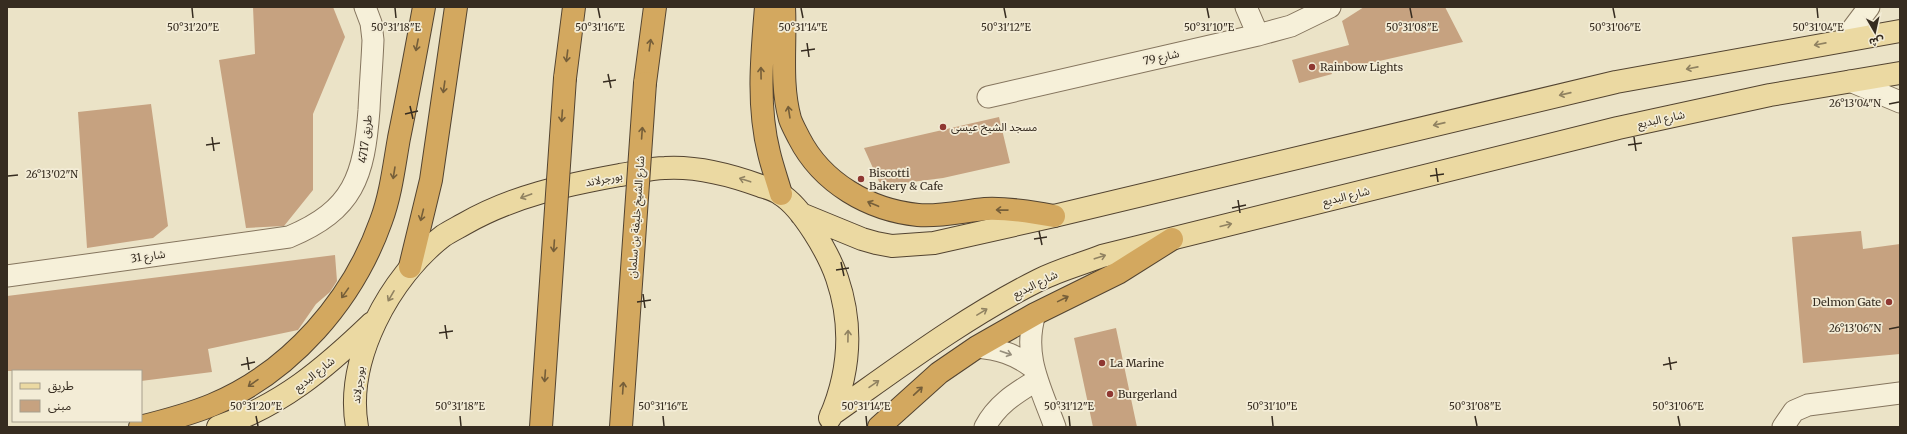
<svg xmlns="http://www.w3.org/2000/svg" width="1907" height="434" font-family="Merriweather,'Noto Sans Arabic',serif">
	<style>
		.building { fill: #c6a280 }
		.lines { fill: none; stroke-linecap: round; stroke-linejoin: round }
		.street-casing { stroke: #85755e; stroke-width: 23 }
		.primary-casing { stroke: #534431; stroke-width: 24 }
		.highway-casing { stroke: #534431; stroke-width: 24 }
		.street { stroke: #f6f0d9; stroke-width: 21 }
		.primary { stroke: #ebd9a2; stroke-width: 22 }
		.highway { stroke: #d3a85f; stroke-width: 22 }
		.highway-bridge-casing { stroke: #534431; stroke-width: 24; stroke-linecap: butt }
		.highway-bridge { stroke: #d3a85f; stroke-width: 22 }
		.oneway { stroke: #908261 }
		.oneway2 { stroke: #755e39 }
		.oneway3 { stroke: #968e7c }
		.ticks { fill: none; stroke: #362c20; stroke-width: 1.5 }
		.poi-dot { fill: #8f3832; stroke: #f3ecd6; stroke-width: 1.5 }
		.labels { text-anchor: middle; dominant-baseline: central; stroke-width: 3.5; stroke-linejoin: round; paint-order: stroke }
		.street-label { font-size: 11px; fill: #362c20; stroke: #f3ecd6 }
		.poi-label { font-size: 11px; fill: #362c20; stroke: #f3ecd6; text-anchor: start }
		.ticks-label { font-size: 10px; text-anchor: middle; fill: #362c20; stroke: #f3ecd6; stroke-width: 3.5; stroke-linejoin: round; paint-order: stroke }
	</style>
	<rect width="100%" height="100%" fill="#ebe3c7"/>
	<!-- building -->
	<path class="building" d="M253,7h80l12,30 -32,77v76l-29,36 -38,2 -27,-168 36,-6z
		M1364,7h81l18,35 -132,30 1,2 -33,9 -7,-23 57,-15 -7,-24z
		M151,104l17,122 -15,12 -66,10 -9,-136z
		M999,117l11,46 -67,15 -62,8 -17,-38z
		M1861,231l2,18 37,-5v110l-97,9 -11,-126z
		M335,255l2,26 -7,11 -14,12 -18,26 -90,19 4,23 -71,9v-10h-134v-75z
		M1116,328l21,99h-44l-19,-89z"/>
	<g class="lines">
		<!-- street casing -->
		<g class="street-casing">
			<path id="street" d="M1246,7l12,28
				M1845,39l24,-32
				M1850,81l50,21
				M988,97l270,-62 33,-9 39,-19
				M7,276l282,-39c65,-27 75,-61 80,-127 1,-23 3,-46 4,-70l-2,-17 -6,-16
				M1035,314c-13,42 6,74 20,113
				M977,347c21,2 38,7 55,20
				M985,427c12,-23 31,-34 52,-47
				M1783,427l11,-16 14,-6 92,-12"/>
		</g>
		<!-- primary casing -->
		<g class="primary-casing">
			<path id="primary" d="M801,214l61,25 14,4 16,3 42,-3 120,-27 562,-134 284,-51
				M831,415c68,-48 134,-98 208,-135 20,-10 42,-16 63,-24l516,-128 152,-33 130,-22
				M218,427c64,-22 106,-58 154,-104
				M357,427c-12,-68 33,-150 86,-191 6,-4 14,-8 21,-12 49,-28 101,-39 156,-49 14,-2 30,-7 45,-7 32,-2 66,7 96,18 6,2 14,4 19,8 22,13 49,60 57,84 16,47 13,94 -7,140"/>
		</g>
		<!-- highway casing -->
		<g class="highway-casing">
			<path id="highway" d="M766,7c-4,48 -9,98 3,146 3,13 8,27 12,41
				M784,7c2,37 -4,76 6,112 2,6 6,13 9,19 23,45 70,72 119,77 22,2 45,-4 67,-6 23,-1 46,3 69,7
				M565,78l9,-71
				M645,83l10,-76
				M410,267l21,-87 25,-173
				M140,427c24,-6 48,-12 72,-22 79,-33 141,-105 169,-184 10,-27 13,-55 18,-83 9,-44 17,-87 25,-131
				M879,427l60,-54 38,-26 58,-33 83,-41 54,-34"/>
		</g>
		<!-- street -->
		<use href="#street" class="street"/>
		<!-- primary -->
		<use href="#primary" class="primary"/>
		<!-- highway -->
		<use href="#highway" class="highway"/>
		<!-- highway-bridge casing -->
		<g class="highway-bridge-casing">
			<path id="highway-bridge" d="M541,427l24,-349
				M621,427l24,-344"/>
		</g>
		<!-- highway-bridge -->
		<use href="#highway-bridge" class="highway-bridge"/>
	</g>
	<!-- one-way arrows -->
	<defs><path id="oneway-shaft" d="M-6 0H5M1.5-3L5.5 0L1.5 3" fill="none" stroke-width="1.6" stroke-linecap="round" stroke-linejoin="round"/></defs>
	<g class="oneway">
		<use href="#oneway-shaft" transform="translate(1820 44) rotate(169)"/>
		<use href="#oneway-shaft" transform="translate(1692 68) rotate(169)"/>
		<use href="#oneway-shaft" transform="translate(1565 94) rotate(167)"/>
		<use href="#oneway-shaft" transform="translate(1439 124) rotate(167)"/>
		<use href="#oneway-shaft" transform="translate(745 180) rotate(-162)"/>
		<use href="#oneway-shaft" transform="translate(526 196) rotate(160)"/>
		<use href="#oneway-shaft" transform="translate(1226 225) rotate(-14)"/>
		<use href="#oneway-shaft" transform="translate(1100 257) rotate(-18)"/>
		<use href="#oneway-shaft" transform="translate(391 296) rotate(120)"/>
		<use href="#oneway-shaft" transform="translate(982 312) rotate(-31)"/>
		<use href="#oneway-shaft" transform="translate(848 336) rotate(-89)"/>
		<use href="#oneway-shaft" transform="translate(874 384) rotate(-35)"/>
	</g>
	<g class="oneway2">
		<use href="#oneway-shaft" transform="translate(417 45) rotate(101)"/>
		<use href="#oneway-shaft" transform="translate(650 45) rotate(-82)"/>
		<use href="#oneway-shaft" transform="translate(567 56) rotate(97)"/>
		<use href="#oneway-shaft" transform="translate(761 73) rotate(-91)"/>
		<use href="#oneway-shaft" transform="translate(444 87) rotate(98)"/>
		<use href="#oneway-shaft" transform="translate(789 112) rotate(-99)"/>
		<use href="#oneway-shaft" transform="translate(562 116) rotate(94)"/>
		<use href="#oneway-shaft" transform="translate(642 133) rotate(-86)"/>
		<use href="#oneway-shaft" transform="translate(394 173) rotate(99)"/>
		<use href="#oneway-shaft" transform="translate(873 204) rotate(-157)"/>
		<use href="#oneway-shaft" transform="translate(1002 210) rotate(-179)"/>
		<use href="#oneway-shaft" transform="translate(422 215) rotate(104)"/>
		<use href="#oneway-shaft" transform="translate(554 246) rotate(94)"/>
		<use href="#oneway-shaft" transform="translate(345 293) rotate(125)"/>
		<use href="#oneway-shaft" transform="translate(1063 299) rotate(-26)"/>
		<use href="#oneway-shaft" transform="translate(545 376) rotate(94)"/>
		<use href="#oneway-shaft" transform="translate(253 383) rotate(145)"/>
		<use href="#oneway-shaft" transform="translate(623 388) rotate(-86)"/>
		<use href="#oneway-shaft" transform="translate(918 391) rotate(-43)"/>
	</g>
	<use class="oneway3" href="#oneway-shaft" transform="translate(1006 353) rotate(19)"/>
	<!-- ticks -->
	<path class="ticks" d="M192,8l1,10M395,8l1,10M598,8l2,10M801,8l2,10M1004,8l2,10M1207,8l2,10M1410,8l2,10M1613,8l2,10M1817,8l1,10M807,43l2,14M801,51l14,-2M608,74l3,14M603,82l13,-2M1889,104l10,-2M410,106l3,13M405,114l13,-3M212,137l2,14M1634,137l2,14M206,145l14,-2M1628,145l14,-2M1436,168l2,14M8,176l10,-1M1430,176l14,-2M1238,200l2,13M1232,208l14,-3M1039,231l3,14M1034,239l13,-2M841,262l3,14M836,270l13,-2M643,294l2,14M637,302l14,-2M445,325l2,14M1889,329l10,-2M439,333l14,-2M247,357l2,13M1669,357l2,13M241,365l14,-3M1663,365l14,-3M256,416l2,10M460,416l1,10M663,416l1,10M866,416l1,10M1069,416l1,10M1272,416l1,10M1475,416l2,10M1678,416l2,10"/>
	<!-- markers -->
	<g class="poi-dot">
		<circle cx="1312" cy="67" r="4"/>
		<circle cx="943" cy="127" r="4"/>
		<circle cx="861" cy="179" r="4"/>
		<circle cx="1889" cy="302" r="4"/>
		<circle cx="1102" cy="363" r="4"/>
		<circle cx="1110" cy="394" r="4"/>
	</g>
	<g class="labels">
		<!-- street labels -->
		<g class="street-label">
			<text transform="translate(1161 57) rotate(-13)">شارع 79</text>
			<text transform="translate(1661 119) rotate(-12)">شارع البديع</text>
			<text transform="translate(365 139) rotate(-83)">طريق 4717</text>
			<text transform="translate(604 179) rotate(-11)">بورجرلاند</text>
			<text transform="translate(1346 196) rotate(-14)">شارع البديع</text>
			<text transform="translate(636 217) rotate(-86)">شارع الشيخ خليفة بن سلمان</text>
			<text transform="translate(148 256) rotate(-8)">شارع 31</text>
			<text transform="translate(1035 284) rotate(-26)">شارع البديع</text>
			<text transform="translate(314 374) rotate(-38)">شارع البديع</text>
			<text transform="translate(358 385) rotate(-83)">بورجرلاند</text>
		</g>
		<!-- poi labels -->
		<g class="poi-label">
			<text x="1320" y="67">Rainbow Lights</text>
			<text x="951" y="127">مسجد الشيخ عيسى</text>
			<text x="869" y="173">Biscotti<tspan x="869" dy="13">Bakery &amp; Cafe</tspan></text>
			<text x="1881" y="302" text-anchor="end">Delmon Gate</text>
			<text x="1110" y="363">La Marine</text>
			<text x="1118" y="394">Burgerland</text>
		</g>
	</g>
	<g class="ticks-label">
		<text x="193" y="31">50°31'20"E</text>
		<text x="396" y="31">50°31'18"E</text>
		<text x="600" y="31">50°31'16"E</text>
		<text x="803" y="31">50°31'14"E</text>
		<text x="1006" y="31">50°31'12"E</text>
		<text x="1209" y="31">50°31'10"E</text>
		<text x="1412" y="31">50°31'08"E</text>
		<text x="1615" y="31">50°31'06"E</text>
		<text x="1818" y="31">50°31'04"E</text>
		<text x="1855" y="107">26°13'04"N</text>
		<text x="52" y="178">26°13'02"N</text>
		<text x="1855" y="332">26°13'06"N</text>
		<text x="256" y="410">50°31'20"E</text>
		<text x="460" y="410">50°31'18"E</text>
		<text x="663" y="410">50°31'16"E</text>
		<text x="866" y="410">50°31'14"E</text>
		<text x="1069" y="410">50°31'12"E</text>
		<text x="1272" y="410">50°31'10"E</text>
		<text x="1475" y="410">50°31'08"E</text>
		<text x="1678" y="410">50°31'06"E</text>
	</g>
	<!-- border -->
	<rect width="1907" height="434" fill="none" stroke="#362c20" stroke-width="16"/>
	<!-- legend -->
	<rect x="12" y="370" width="130" height="52" fill="#f3ecd6" stroke="#a79f8d"/>
	<rect x="20" y="383" width="20" height="6" fill="#ebd9a2" stroke="#a79f8d"/>
	<text x="48" y="390" font-size="12" fill="#362c20">طريق</text>
	<rect x="20" y="400" width="20" height="12" fill="#c6a280" stroke="#a79f8d"/>
	<text x="48" y="410" font-size="12" fill="#362c20">مبنى</text>
	<!-- north arrow -->
	<g transform="translate(1875 32) rotate(171)" stroke="#f3ecd6" stroke-width="3" paint-order="stroke">
	<path d="M0-3L7 15L0 10L-7 15Z" fill="#362c20"/>
	<text y="-6" font-size="11" font-weight="bold" text-anchor="middle" fill="#362c20">ش</text>
	</g>
</svg>
